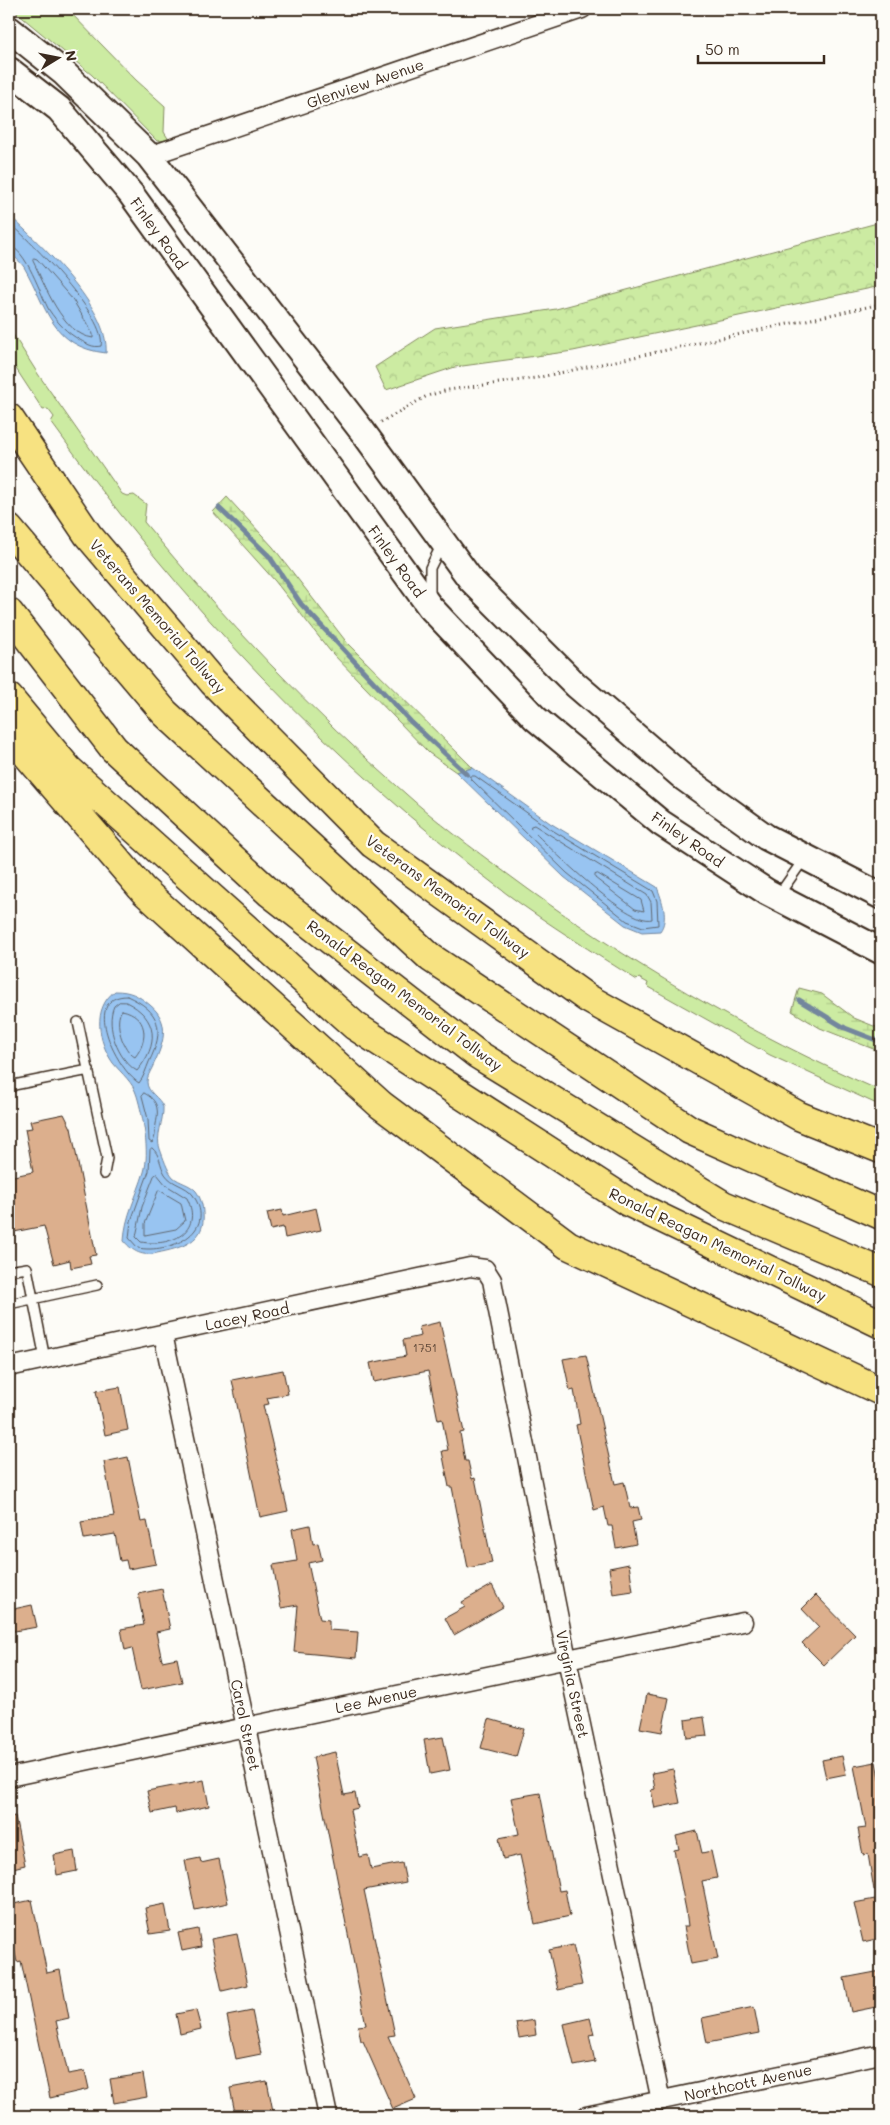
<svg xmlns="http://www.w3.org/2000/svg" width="890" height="2125" font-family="Mali,sans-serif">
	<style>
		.grass { fill: #cceba2; stroke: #848a60 }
		.forest { fill: url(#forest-crowns); stroke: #848a60 }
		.wetland { fill: url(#wetland-marsh); stroke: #848a60 }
		.water { fill: #98c4f1; stroke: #73869d }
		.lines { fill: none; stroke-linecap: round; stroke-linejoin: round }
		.shore { stroke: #606872; stroke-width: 1 }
		.stream { stroke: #73869d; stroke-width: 5 }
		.building { fill: #dcaf8d; stroke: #3b2a1e }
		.lane-casing { stroke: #3b2a1e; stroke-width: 12 }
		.street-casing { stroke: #3b2a1e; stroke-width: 21 }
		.secondary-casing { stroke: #3b2a1e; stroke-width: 29 }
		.highway-casing { stroke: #3b2a1e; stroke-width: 31 }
		.path { stroke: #3b2a1e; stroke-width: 3; stroke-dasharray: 1 4; stroke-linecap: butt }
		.lane { stroke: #fdfcf7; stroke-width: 9 }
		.street { stroke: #fdfcf7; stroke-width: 18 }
		.secondary { stroke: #fdfcf7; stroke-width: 25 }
		.highway { stroke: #f7e281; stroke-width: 28 }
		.labels { text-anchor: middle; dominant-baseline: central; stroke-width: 4.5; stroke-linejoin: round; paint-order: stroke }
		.number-label { font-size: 12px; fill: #634b3a }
		.street-label { font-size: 15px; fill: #3b2a1e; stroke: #fdfcf7 }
	</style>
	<defs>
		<pattern id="forest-crowns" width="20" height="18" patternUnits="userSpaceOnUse" patternTransform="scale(1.25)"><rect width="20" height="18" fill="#cceba2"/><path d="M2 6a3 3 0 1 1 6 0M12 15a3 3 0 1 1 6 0" fill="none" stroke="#b0ca8b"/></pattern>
		<pattern id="wetland-marsh" width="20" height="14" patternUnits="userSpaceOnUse" patternTransform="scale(1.25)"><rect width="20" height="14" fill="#cceba2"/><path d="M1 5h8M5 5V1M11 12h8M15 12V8" fill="none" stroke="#b0ca8b"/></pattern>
	</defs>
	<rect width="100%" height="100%" fill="#fdfcf7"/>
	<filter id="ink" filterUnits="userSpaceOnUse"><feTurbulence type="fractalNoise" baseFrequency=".02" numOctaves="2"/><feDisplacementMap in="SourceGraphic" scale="10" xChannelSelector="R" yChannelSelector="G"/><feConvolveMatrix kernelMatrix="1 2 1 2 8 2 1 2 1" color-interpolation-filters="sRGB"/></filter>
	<g filter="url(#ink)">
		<!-- grass -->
		<path class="grass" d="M12,9h55l69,71 29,26 -1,26 5,8 -12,1 -65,-66z
			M9,328l29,46 84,120 5,2 7,-1 12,9 -2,18c80,97 167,189 262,272 31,28 66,54 100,79 117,87 242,160 375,218v15l-111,-51 -123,-69 1,-3 -9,-5 -2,2c-44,-28 -88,-55 -130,-86 -179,-134 -325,-290 -456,-472l3,-5 -6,-8 -5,1 -34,-52z"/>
		<!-- forest -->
		<path class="forest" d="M881,222v64l-308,65 -118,16 -69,23 -11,-23 60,-39 121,-19z"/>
		<!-- wetland -->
		<path class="wetland" d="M227,497l46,50 75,97 125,124 -17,4 -27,-19 -99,-102 -55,-70 -62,-69z
			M799,988l23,6 32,24 27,11v23l-61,-24 -28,-17z"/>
		<!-- water -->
		<path class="water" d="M9,215c31,29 101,93 97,138 -55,-6 -59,-46 -82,-86 -4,-6 -12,-11 -15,-18 -3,-8 0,-25 0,-34z
			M473,768l77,55 107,64c5,13 12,32 3,44l-18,1 -17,-7 -61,-48 -108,-105z
			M115,991c15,0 23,4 35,14 22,18 13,40 2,63 -2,4 -5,9 -5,14 0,11 13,15 16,25 1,13 -8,30 -3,42 3,8 7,21 13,28 7,6 17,7 23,14 4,5 7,15 7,22 3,29 -22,35 -46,40 -14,4 -24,-1 -33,-12 1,-25 13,-45 20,-69 6,-20 -1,-56 -7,-76 -4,-14 -15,-22 -24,-33 -15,-21 -21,-55 2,-72z"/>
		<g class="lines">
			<!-- shore -->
			<path class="shore" d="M9,222c21,19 99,96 92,124 -8,2 -14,-2 -21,-6 -13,-7 -23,-18 -31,-30 -8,-14 -23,-62 -40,-64
				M34,258l3,1 36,41 20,34v4c-31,-4 -48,-53 -60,-77z
				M471,776h4l72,51 106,64 4,10 1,24 -15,2 -16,-6 -60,-48 -95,-93z
				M531,826l3,-1 113,70 4,7 1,17c-24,7 -102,-71 -121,-90z
				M598,874l43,26 3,11 -9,-2 -40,-31v-3z
				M127,996c34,15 38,34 22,66 -3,7 -5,15 -10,21 -22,-13 -59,-87 -12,-87z
				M126,1002c33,16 33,43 11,69 -19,-11 -32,-45 -23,-65l5,-4z
				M122,1010c26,5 27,30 13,47 -12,-6 -22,-36 -13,-47z
				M144,1093c14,7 15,17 12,31 -1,6 0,14 -4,19l-3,-2 -1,-22 -6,-23z
				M152,1148c8,6 8,18 13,26 7,11 21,11 28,21 26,38 -25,59 -55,53l-9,-10 2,-17 18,-50 1,-21z
				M157,1174l9,11 21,13c17,35 -17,49 -46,44l-5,-5 6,-30 12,-31z
				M159,1190l22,13 4,18 -9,8 -31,6v-11z"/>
			<!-- stream -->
			<path class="stream" d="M219,508l50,48 32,48 110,118 56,52
				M799,1000l46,28 36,14"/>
		</g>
		<!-- building -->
		<path class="building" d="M64,1114l7,14 25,127 -7,1 2,8 -20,4 -1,-8 -16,4 -10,-38 -35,7v-56l24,-5 -8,-43 7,-1 -2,-7z
			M316,1208l5,22 -36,8 -2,-11 -12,3 -4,-17 15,-3 1,6z
			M440,1322l24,110 -4,1 5,28h3l4,18 3,-1 17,85 -24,5 -16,-81h-3l-7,-36 6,-1 -6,-31 -4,1 -10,-49 -54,11 -4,-19 36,-7 -3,-16 18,-4 -2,-9z
			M586,1355l29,129 9,-2 6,26 8,-1 3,13 -9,2 4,22 -20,4 -4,-22h-4l-4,-19 -10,3 -18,-85 4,-1 -6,-34 -4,1 -7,-32z
			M283,1370l5,24 -21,4 2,6 -6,1 25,106 -28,6 -28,-137z
			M120,1387l8,43 -23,5 -9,-44z
			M128,1457l13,65 6,-1 9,43 -28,5 -2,-9 -6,1 -5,-27 -31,5 -3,-17 33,-6 -10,-54z
			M310,1525l3,19 5,-1 4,17 -14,3 12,56 9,1v10l29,2 -2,26 -62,-6 4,-47 -17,3 -8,-43 24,-4 -5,-32z
			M629,1564l4,27 -20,3 -4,-26z
			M492,1585l11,22 -49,28 -9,-17 20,-11 -3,-5z
			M162,1589l8,40 -14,3 6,29 15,-3 5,24 -41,8 -9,-42 -7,2 -4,-21 23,-4 -6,-31z
			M816,1595l39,40 -31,30 -22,-22 17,-16 -17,-18z
			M32,1605l5,22 -28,5v-22z
			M647,1694l22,4 -7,34 -22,-4z
			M704,1717l3,19 -20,2 -2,-18z
			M489,1719l35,10 -8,28 -35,-9z
			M443,1737l7,33 -20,4 -6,-34z
			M335,1752l9,43 11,-2 3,15 -8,2 9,47 9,-2 3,14 31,-6 4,19 -42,8 31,145 -7,1 28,63 -23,10 -30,-68h-2l-3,-15 8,-1 -53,-268z
			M842,1756l4,18 -20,4 -4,-18z
			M876,1762l5,27v100l-7,1 -6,-36 -5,1 -5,-26 8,-1 -12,-62z
			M673,1769l7,34 -25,5 -4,-18 4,-1 -3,-16z
			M204,1780l5,26 -33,7 -1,-5 -23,5 -5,-22z
			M540,1793l19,98 6,-1 5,26 -35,8 -15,-69 -17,4 -4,-21 20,-4 -8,-36z
			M15,1816l10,49 -16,4v-52z
			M697,1831l5,22 9,-2 6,27 -15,3 16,78 -27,5 -7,-38h4l-2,-16 -12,-60 5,-1 -3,-13z
			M74,1851l3,20 -20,4 -3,-20z
			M200,1858l1,5 18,-4 9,44 -33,7 -10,-49z
			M875,1899l6,39 -18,4 -9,-39z
			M32,1900l15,73 13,-3 9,48 -13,3 12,53 17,-3 4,18 -39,9 -29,-137 -4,1 -7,-31 4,-1 -5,-25z
			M165,1904l5,27 -20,3 -5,-26z
			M198,1929l3,18 -19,4 -4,-18z
			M237,1934l11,51 -26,6 -11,-52z
			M573,1945l9,40 -24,5 -9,-40z
			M881,1971v35l-30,6 -7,-34z
			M754,2007l5,26 -52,10 -5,-25z
			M196,2010l5,19 -21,5 -4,-20z
			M252,2011l9,43 -25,5 -9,-43z
			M590,2018l4,16 -5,1 6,27 -21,4 -10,-42z
			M534,2020l2,15 -17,3 -3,-15z
			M143,2074l4,23 -33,6 -4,-24z
			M267,2081l7,35h-27l-1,-6 -11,3 -5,-25z"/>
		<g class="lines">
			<!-- lane casing -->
			<g class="lane-casing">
				<path id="lane" d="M430,596v-28l12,-24
					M778,896l26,-37
					M78,1022l29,136 -3,16
					M9,1089l5,-4 75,-15
					M9,1271l18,-3 18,91
					M9,1304l88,-19"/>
			</g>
			<!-- street casing -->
			<g class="street-casing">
				<path id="street" d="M149,156l433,-147
					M163,1334l165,782
					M9,1367l461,-100 15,2 7,11 2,11 73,368 94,442
					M9,1777l734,-155
					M586,2116l295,-62"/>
			</g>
			<!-- secondary casing -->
			<g class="secondary-casing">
				<path id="secondary" d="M9,29l55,44 85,83 214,276 108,148 105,105 108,93 82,59 115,59
					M9,70l50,39 72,85 299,413 105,111 126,105 106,69 114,59"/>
			</g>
			<!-- highway casing -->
			<g class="highway-casing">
				<path id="highway" d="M9,418l79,117 125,147 160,162 214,154 212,118 82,33
					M9,529l156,184 266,245 259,172 191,85
					M9,613l105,136 156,144 207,161 246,151 158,67
					M9,698l59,71 287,257 273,176 253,122
					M9,734l134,156 238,215 187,140 313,146"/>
			</g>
			<!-- path -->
			<path class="path" d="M381,422l46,-26 21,-6 88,-12 345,-74"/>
			<!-- lane -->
			<use href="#lane" class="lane"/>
			<!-- street -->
			<use href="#street" class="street"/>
			<!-- secondary -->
			<use href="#secondary" class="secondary"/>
			<!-- highway -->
			<use href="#highway" class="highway"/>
		</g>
	</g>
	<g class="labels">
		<!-- number labels -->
		<g class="number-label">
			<text x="425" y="1347">1751</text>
		</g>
		<!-- street labels -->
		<g class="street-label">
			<text transform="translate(365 83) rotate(-19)">Glenview Avenue</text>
			<text transform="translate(159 233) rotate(54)">Finley Road</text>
			<text transform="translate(397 561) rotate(54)">Finley Road</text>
			<text transform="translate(158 616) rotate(49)">Veterans Memorial Tollway</text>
			<text transform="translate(688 839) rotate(35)">Finley Road</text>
			<text transform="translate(448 896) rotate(36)">Veterans Memorial Tollway</text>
			<text transform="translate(405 995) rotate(37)">Ronald Reagan Memorial Tollway</text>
			<text transform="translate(718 1244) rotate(26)">Ronald Reagan Memorial Tollway</text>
			<text transform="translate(247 1316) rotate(-12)">Lacey Road</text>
			<text transform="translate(573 1684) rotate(78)">Virginia Street</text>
			<text transform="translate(376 1699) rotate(-12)">Lee Avenue</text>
			<text transform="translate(246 1725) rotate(78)">Carol Street</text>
			<text transform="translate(748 2082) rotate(-12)">Northcott Avenue</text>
		</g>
	</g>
	<!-- margin -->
	<rect width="890" height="2125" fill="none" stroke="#fdfcf7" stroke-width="30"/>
	<rect x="15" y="15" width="860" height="2095" fill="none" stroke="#3b2a1e" stroke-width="2" filter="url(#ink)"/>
	<!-- north arrow -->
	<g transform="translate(58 58) rotate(80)" stroke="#fdfcf7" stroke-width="4" paint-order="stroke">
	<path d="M0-4L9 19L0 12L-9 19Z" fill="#3b2a1e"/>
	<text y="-8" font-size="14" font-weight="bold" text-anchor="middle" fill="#3b2a1e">N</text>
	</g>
	<!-- scale -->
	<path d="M698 55v8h126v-8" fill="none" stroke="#3b2a1e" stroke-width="2.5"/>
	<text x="705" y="55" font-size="15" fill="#3b2a1e" stroke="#fdfcf7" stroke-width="4" paint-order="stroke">50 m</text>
</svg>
